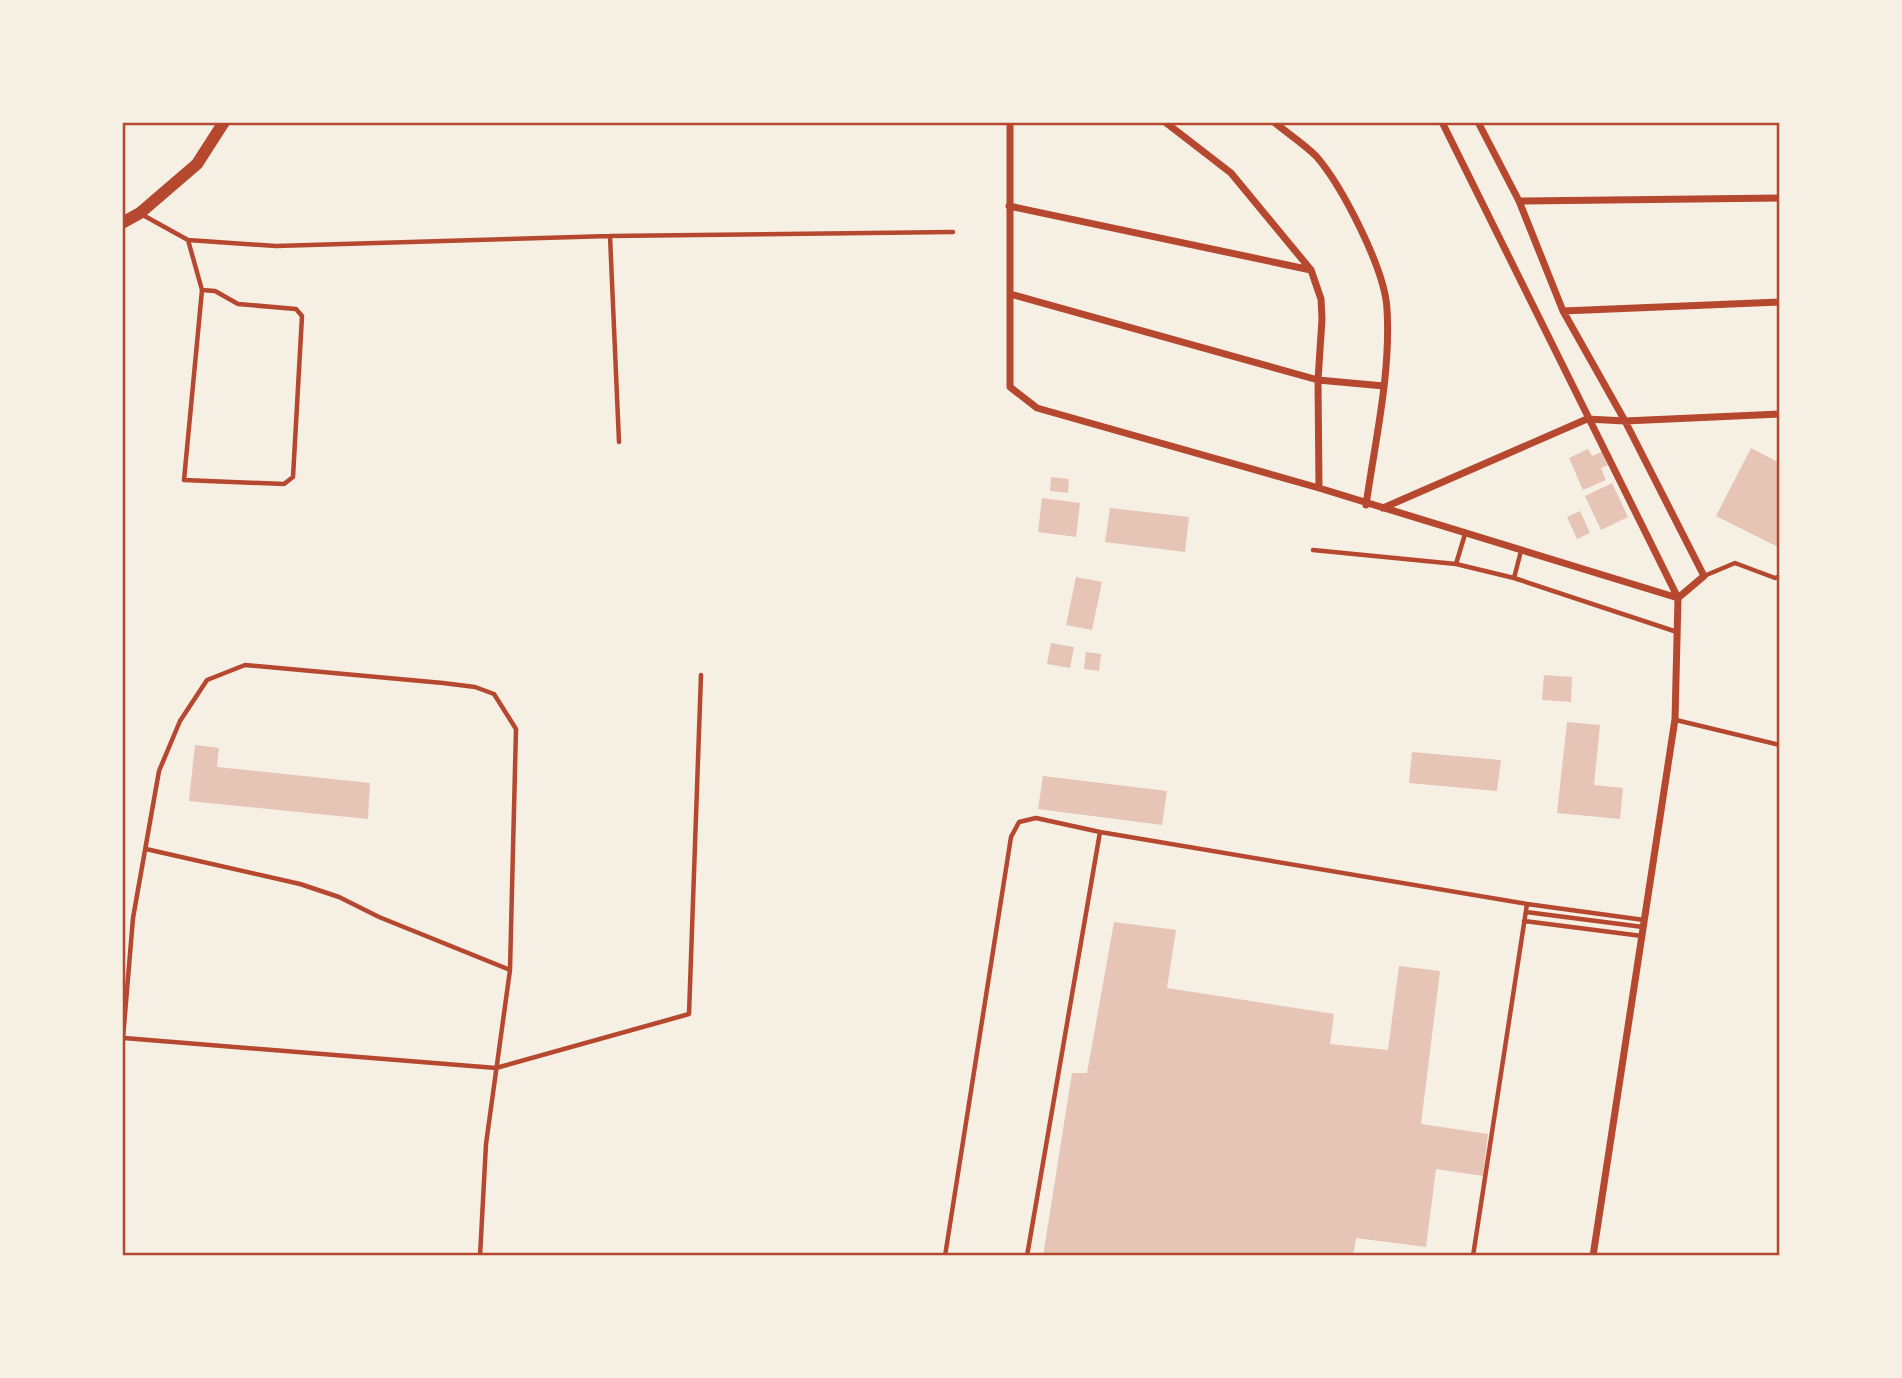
<svg xmlns="http://www.w3.org/2000/svg" width="1902" height="1378" font-family="'Golos Text',sans-serif">
	<style>
		.building { fill: #e6c5b7 }
		.lines { fill: none; stroke-linecap: round; stroke-linejoin: round }
		.service { stroke: #b5482f; stroke-width: 4.5 }
		.minor { stroke: #b5482f; stroke-width: 7 }
		.secondary { stroke: #b5482f; stroke-width: 12 }
		.neatline { fill: none; stroke: #b5482f; stroke-width: 2.5 }
	</style>
	<rect width="100%" height="100%" fill="#f6efe4"/>
	<!-- building -->
	<path class="building" d="M1751,448l29,15v85l-64,-32z
		M1588,449l4,7 10,-4 6,13 -7,3 5,12 -23,10 -14,-32z
		M1051,477l18,2 -1,14 -18,-2z
		M1612,483l16,34 -27,13 -16,-34z
		M1042,498l38,5 -4,34 -38,-5z
		M1110,508l79,9 -4,35 -80,-10z
		M1580,511l10,22 -13,6 -10,-22z
		M1076,577l26,5 -10,48 -26,-5z
		M1051,643l23,4 -4,21 -23,-4z
		M1086,652l15,2 -2,17 -15,-2z
		M1544,675l28,2 -1,25 -29,-2z
		M1567,722l33,3 -6,60 29,3 -3,31 -63,-6z
		M195,745l24,3 -2,19 153,16 -2,36 -179,-18z
		M1412,752l89,8 -4,31 -88,-8z
		M1043,776l124,15 -5,34 -124,-16z
		M1114,922l62,8 -9,58 167,26 -4,30 58,6 11,-84 41,5 -19,153 67,10 -5,42 -47,-7 -10,78 -70,-9 -3,18h-310l29,-183h15z"/>
	<g class="lines">
		<!-- service -->
		<path class="service" d="M141,214l47,26 88,6 334,-10 343,-4
			M610,236l9,206
			M188,240l14,50 -18,190 100,4 9,-7 9,-161 -6,-7 -58,-5 -23,-13 -13,-1
			M1313,550l143,14 58,14 7,-27
			M1456,564l9,-30
			M1704,576l31,-13 40,15 5,-2
			M1514,578l163,54
			M1676,720l104,25
			M146,849l154,35 39,13 40,20 131,53
			M1527,904l117,16
			M1526,912l117,15
			M1524,921l118,15
			M124,1038l372,30 193,-54 12,-339
			M122,1050l11,-132 26,-147 21,-50 27,-41 38,-15 198,18 32,4 19,7 22,35 -6,241 -24,174 -6,112
			M945,1256l66,-419 8,-15 17,-4 64,14
			M1027,1256l73,-424 427,72 -54,352"/>
		<!-- minor -->
		<path class="minor" d="M1010,122v265l27,21 282,80 359,110
			M1165,122l66,51 80,97 10,29 1,20 -4,61 1,108
			M1274,122c13,11 30,22 42,34 26,30 69,113 71,153 4,65 -12,132 -21,196
			M1442,122l236,476 -3,121 -82,537
			M1478,122l41,79 44,110 62,110 79,155 -26,22
			M1519,201l261,-3
			M1009,206l302,64
			M1010,294l308,86 66,6
			M1563,311l217,-9
			M1383,508l204,-89 38,2 155,-7"/>
		<!-- secondary -->
		<path class="secondary" d="M122,223l18,-10 57,-49 27,-42"/>
	</g>
	<!-- border -->
	<rect width="1902" height="1378" fill="none" stroke="#f6efe4" stroke-width="248"/>
	<rect x="124" y="124" width="1654" height="1130" class="neatline"/>
</svg>
